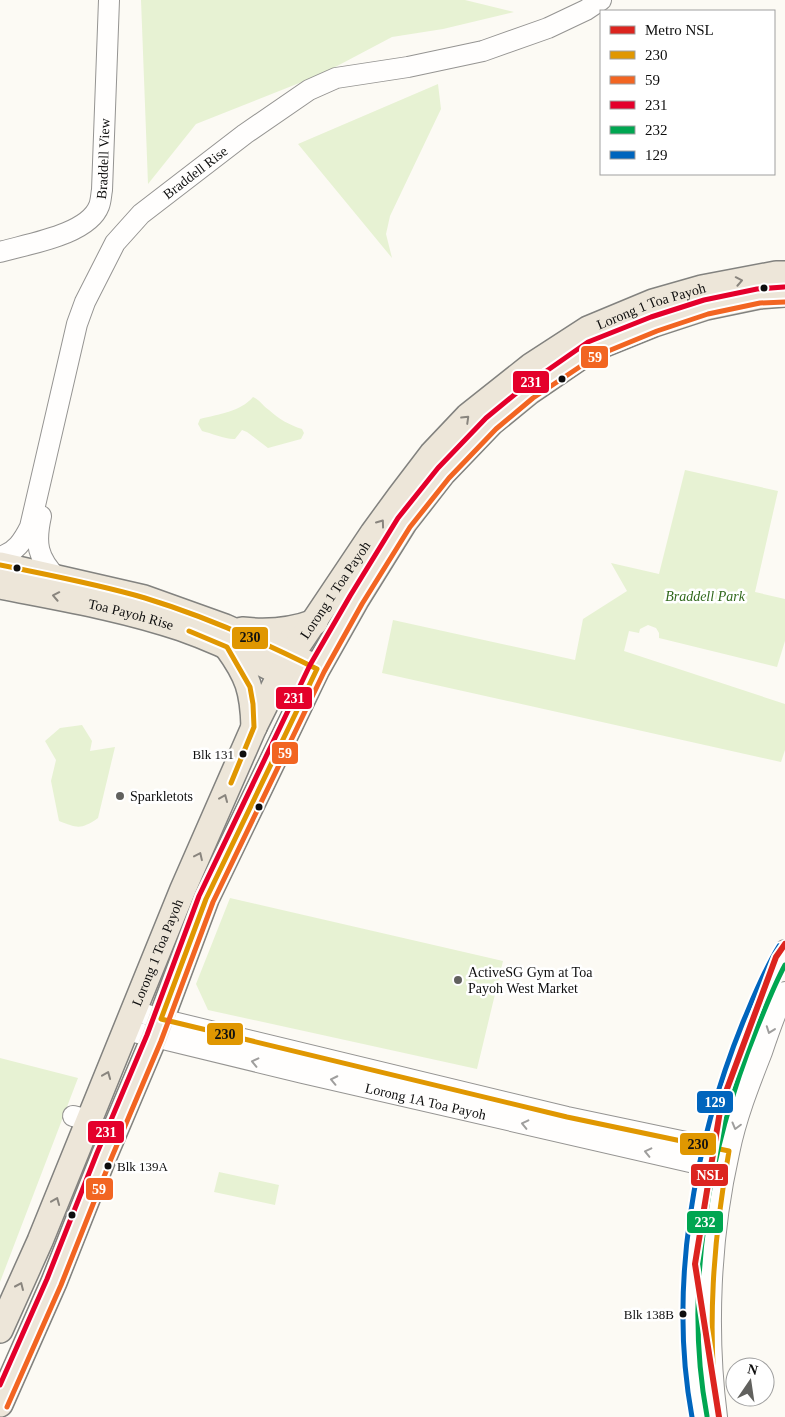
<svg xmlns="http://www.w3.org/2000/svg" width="785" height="1417" font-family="'Times New Roman',serif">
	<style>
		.green { fill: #e7f2d3 }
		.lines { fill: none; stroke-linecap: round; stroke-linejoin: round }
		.minor-casing { stroke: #959492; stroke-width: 22 }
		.major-casing { stroke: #82827f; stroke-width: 28 }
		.minor { stroke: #fffefd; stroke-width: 20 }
		.major { stroke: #ede6d9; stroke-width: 25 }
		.bus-1-casing { stroke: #fff; stroke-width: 9 }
		.bus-2-casing { stroke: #fff; stroke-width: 9 }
		.bus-3-casing { stroke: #fff; stroke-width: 9 }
		.bus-4-casing { stroke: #fff; stroke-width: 9 }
		.bus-5-casing { stroke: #fff; stroke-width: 9 }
		.bus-1 { stroke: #e09701; stroke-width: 5 }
		.bus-2 { stroke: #f26522; stroke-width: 5 }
		.bus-3 { stroke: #e4002b; stroke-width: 5 }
		.bus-4 { stroke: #00a651; stroke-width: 5 }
		.bus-5 { stroke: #0065bd; stroke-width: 5 }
		.metro-1-casing { stroke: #fff; stroke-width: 10 }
		.metro-1 { stroke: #dc241f; stroke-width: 6 }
		.oneway { stroke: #89857e }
		.oneway2 { stroke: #9f9e9d }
		.bus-dot { fill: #0e0e0e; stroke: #fff; stroke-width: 2 }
		.poi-dot { fill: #61615e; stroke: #fff; stroke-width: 2 }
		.labels { text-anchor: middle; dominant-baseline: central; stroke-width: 5; stroke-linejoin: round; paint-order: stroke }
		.bus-label { font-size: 13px; fill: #0e0e0e; stroke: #fff; text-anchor: end }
		.street-label { font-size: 14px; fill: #0e0e0e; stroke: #fff }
		.park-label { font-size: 14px; font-style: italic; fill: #31691c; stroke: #fff }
		.poi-label { font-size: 14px; fill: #0e0e0e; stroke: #fff; text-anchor: start }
		.line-badge { stroke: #fff; stroke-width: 2 }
		.badge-label { font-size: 14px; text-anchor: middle; font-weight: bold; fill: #fff }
		.pale-badge-label { font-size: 14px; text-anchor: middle; font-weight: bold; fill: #111 }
	</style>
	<rect width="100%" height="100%" fill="#fcfaf4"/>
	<!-- green -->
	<path class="green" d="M141,0h324l49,12 -71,17 -51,8 -70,37 -126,50 -48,60z
		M438,84l3,25 -51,107 -4,18 6,24 -94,-114z
		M253,397c7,3 10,9 16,13 10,9 20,15 33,19l2,4 -3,6 -33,9 -21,-16 -5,-2 -7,9c-8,1 -24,-6 -33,-8l-4,-7 2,-5c19,-5 40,-7 53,-22z
		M685,470l93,21 -23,101 30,7v42l-8,26 -118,-29v-5l-3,-5 -8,-3 -8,4 -1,4 -10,-2 -5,20 161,53v46l-4,12 -399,-89 11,-53 182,40 8,-41 44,-28 -16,-28 48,11z
		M82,725l10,16 -2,10 25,-4 -17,71c-17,12 -21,10 -39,3l-8,-40 5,-21 -11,-19 15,-13z
		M230,898l273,63 -26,108 -269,-59 -12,-26z
		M0,1058l78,20 -78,204z
		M219,1172l60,13 -4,20 -61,-13z"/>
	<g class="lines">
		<!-- minor casing -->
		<g class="minor-casing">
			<g id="minor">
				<path id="s1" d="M0,252c27,-8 88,-17 99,-46 2,-5 2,-11 3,-16l7,-190"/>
				<path d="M41,516c-6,27 -4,42 16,62"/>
				<path id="s2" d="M0,557c16,-5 23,-16 30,-30l47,-203 8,-22 30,-59 26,-29 104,-80 64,-44 27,-12 72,-11 75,-16 65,-23 38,-18 15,-10"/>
				<path d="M134,1011l39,11 394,95 162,34"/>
				<path id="s3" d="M126,1030l177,43 422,97"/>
				<path d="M73,1116l16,4"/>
				<path d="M700,1417c-9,-42 -10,-86 -8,-129 4,-94 24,-185 62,-272 9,-22 18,-45 31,-66"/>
				<path d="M717,1417c-11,-85 -7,-180 12,-264 7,-35 20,-68 33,-101 7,-21 14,-41 23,-60"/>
			</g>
		</g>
		<!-- major casing -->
		<g class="major-casing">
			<g id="major">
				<path d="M0,565l144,33 81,29 81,36"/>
				<path id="s4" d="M0,586c61,12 122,22 181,42 40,14 78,33 114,53"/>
				<path d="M242,630c26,3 49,1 73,-8"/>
				<path d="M227,647c21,29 26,44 27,80"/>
				<path id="s5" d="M0,1330l40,-89 143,-352 71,-162 27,-54 15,-25 77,-115 27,-37 32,-42 36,-38 63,-50 57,-37 65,-27 49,-14 74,-14h9"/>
				<path d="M0,1404l54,-122 50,-126 50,-118 52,-139 111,-230 39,-69 48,-77 39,-50 48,-50 38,-31 63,-43 62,-25 52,-17 53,-11 26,-2"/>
			</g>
		</g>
		<!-- minor -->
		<use href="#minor" class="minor"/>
		<!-- major -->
		<use href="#major" class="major"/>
		<!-- bus-1 casing -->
		<g class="bus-1-casing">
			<path id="bus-1" d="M0,565c48,10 97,19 145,33 59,18 116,43 172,71l-111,230 -45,120 406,98 162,34c-16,90 -22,175 -12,266
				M189,631l38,16 23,40 3,17 1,23 -23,56"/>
		</g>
		<!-- bus-2 casing -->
		<g class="bus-2-casing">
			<path id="bus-2" d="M7,1407l54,-122 50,-126 50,-118 52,-139 111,-230 38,-68 48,-77 39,-49 47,-49 37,-31 63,-42 61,-25 51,-17 52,-11 25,-1"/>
		</g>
		<!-- bus-3 casing -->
		<g class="bus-3-casing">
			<path id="bus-3" d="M0,1385l47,-106 50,-126 50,-118 52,-139 111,-231 40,-69 48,-78 40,-50 48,-50 39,-32 63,-44 63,-25 53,-17 53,-11 27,-2"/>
		</g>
		<!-- bus-4 casing -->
		<g class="bus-4-casing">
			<path id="bus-4" d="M707,1416c-24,-128 2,-269 50,-388 9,-21 17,-43 28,-63"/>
		</g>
		<!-- bus-5 casing -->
		<g class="bus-5-casing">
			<path id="bus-5" d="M692,1417c-24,-130 2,-274 51,-395 11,-26 21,-52 36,-76"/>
		</g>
		<!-- bus-1 -->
		<use href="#bus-1" class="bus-1"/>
		<!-- bus-2 -->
		<use href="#bus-2" class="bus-2"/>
		<!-- bus-3 -->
		<use href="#bus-3" class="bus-3"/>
		<!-- bus-4 -->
		<use href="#bus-4" class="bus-4"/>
		<!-- bus-5 -->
		<use href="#bus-5" class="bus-5"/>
		<!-- metro-1 casing -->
		<g class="metro-1-casing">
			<path id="metro-1" d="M719,1417l-24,-153 26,-159 55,-148 9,-13"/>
		</g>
		<!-- metro-1 -->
		<use href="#metro-1" class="metro-1"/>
	</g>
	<!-- one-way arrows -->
	<defs><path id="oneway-chevron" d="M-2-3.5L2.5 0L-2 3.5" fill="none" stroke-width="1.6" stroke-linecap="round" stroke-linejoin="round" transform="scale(1.25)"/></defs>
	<g class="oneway">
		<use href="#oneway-chevron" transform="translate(739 281) rotate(-11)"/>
		<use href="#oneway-chevron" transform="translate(466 419) rotate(-44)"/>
		<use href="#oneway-chevron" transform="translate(381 523) rotate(-54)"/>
		<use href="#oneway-chevron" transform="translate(56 596) rotate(-169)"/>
		<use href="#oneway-chevron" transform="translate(224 798) rotate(-67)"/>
		<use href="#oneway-chevron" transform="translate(199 856) rotate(-65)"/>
		<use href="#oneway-chevron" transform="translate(107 1075) rotate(-68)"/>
		<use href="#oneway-chevron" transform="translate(56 1201) rotate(-68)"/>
		<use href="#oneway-chevron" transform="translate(20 1286) rotate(-66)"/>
	</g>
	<g class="oneway2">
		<use href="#oneway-chevron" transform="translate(770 1030) rotate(110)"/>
		<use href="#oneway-chevron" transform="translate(255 1062) rotate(-167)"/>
		<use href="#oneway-chevron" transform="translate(334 1080) rotate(-168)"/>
		<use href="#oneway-chevron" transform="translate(525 1124) rotate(-167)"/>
		<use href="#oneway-chevron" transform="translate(736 1126) rotate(105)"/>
		<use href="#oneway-chevron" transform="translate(648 1152) rotate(-167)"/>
	</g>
	<!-- markers -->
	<g class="bus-dot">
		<circle cx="764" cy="288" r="4.5"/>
		<circle cx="562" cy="379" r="4.5"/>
		<circle cx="17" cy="568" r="4.5"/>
		<circle cx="243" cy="754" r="4.5"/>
		<circle cx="259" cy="807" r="4.5"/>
		<circle cx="108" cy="1166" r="4.5"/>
		<circle cx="72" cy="1215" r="4.5"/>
		<circle cx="683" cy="1314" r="4.5"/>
	</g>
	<g class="poi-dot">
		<circle cx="120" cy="796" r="5"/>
		<circle cx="458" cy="980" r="5"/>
	</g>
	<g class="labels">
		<!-- bus labels -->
		<g class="bus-label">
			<text x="234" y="754">Blk 131</text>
			<text x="117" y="1166" text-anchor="start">Blk 139A</text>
			<text x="674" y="1314">Blk 138B</text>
		</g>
		<!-- street labels -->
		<g class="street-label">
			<text stroke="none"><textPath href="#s1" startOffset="160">Braddell View</textPath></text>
			<text stroke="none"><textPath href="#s2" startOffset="449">Braddell Rise</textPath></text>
			<text stroke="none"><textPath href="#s5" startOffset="1249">Lorong 1 Toa Payoh</textPath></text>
			<text stroke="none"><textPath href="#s5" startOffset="814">Lorong 1 Toa Payoh</textPath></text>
			<text stroke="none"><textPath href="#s4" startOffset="134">Toa Payoh Rise</textPath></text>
			<text stroke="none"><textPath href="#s5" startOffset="409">Lorong 1 Toa Payoh</textPath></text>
			<text stroke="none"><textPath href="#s3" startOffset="308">Lorong 1A Toa Payoh</textPath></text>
		</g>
		<!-- park labels -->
		<g class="park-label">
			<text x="705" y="596">Braddell Park</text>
		</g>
		<!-- poi labels -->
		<g class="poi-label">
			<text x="130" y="796">Sparkletots</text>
			<text x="468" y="972">ActiveSG Gym at Toa<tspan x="468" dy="16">Payoh West Market</tspan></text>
		</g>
	</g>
	<g class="line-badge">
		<rect x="580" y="345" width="29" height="24" rx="5" fill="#f26522"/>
		<rect x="512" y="370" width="38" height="24" rx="5" fill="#e4002b"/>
		<rect x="231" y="626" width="38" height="24" rx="5" fill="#e09701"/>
		<rect x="275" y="686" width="38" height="24" rx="5" fill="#e4002b"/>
		<rect x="271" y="741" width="28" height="24" rx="5" fill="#f26522"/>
		<rect x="206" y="1022" width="38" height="24" rx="5" fill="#e09701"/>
		<rect x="696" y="1090" width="38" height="24" rx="5" fill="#0065bd"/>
		<rect x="87" y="1120" width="38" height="24" rx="5" fill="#e4002b"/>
		<rect x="679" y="1132" width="38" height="24" rx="5" fill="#e09701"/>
		<rect x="690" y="1163" width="39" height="24" rx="5" fill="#dc241f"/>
		<rect x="85" y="1177" width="29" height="24" rx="5" fill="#f26522"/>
		<rect x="686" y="1210" width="38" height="24" rx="5" fill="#00a651"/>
	</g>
	<g class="badge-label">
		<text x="595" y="362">59</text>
		<text x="531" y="387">231</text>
		<text x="294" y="703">231</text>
		<text x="285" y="758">59</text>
		<text x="715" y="1107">129</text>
		<text x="106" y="1137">231</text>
		<text x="710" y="1180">NSL</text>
		<text x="99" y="1194">59</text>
		<text x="705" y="1227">232</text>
	</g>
	<g class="pale-badge-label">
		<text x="250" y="642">230</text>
		<text x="225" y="1039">230</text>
		<text x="698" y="1149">230</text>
	</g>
	<!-- legend -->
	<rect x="600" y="10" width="175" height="165" fill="#ffffff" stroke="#9f9f9f"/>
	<rect x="610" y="26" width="25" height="8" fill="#dc241f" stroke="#9f9f9f"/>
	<text x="645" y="35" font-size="15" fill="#0e0e0e">Metro NSL</text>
	<rect x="610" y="51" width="25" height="8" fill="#e09701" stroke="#9f9f9f"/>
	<text x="645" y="60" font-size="15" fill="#0e0e0e">230</text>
	<rect x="610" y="76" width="25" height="8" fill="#f26522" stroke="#9f9f9f"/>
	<text x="645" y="85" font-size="15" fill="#0e0e0e">59</text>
	<rect x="610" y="101" width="25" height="8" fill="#e4002b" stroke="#9f9f9f"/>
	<text x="645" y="110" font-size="15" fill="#0e0e0e">231</text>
	<rect x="610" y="126" width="25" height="8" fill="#00a651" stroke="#9f9f9f"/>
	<text x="645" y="135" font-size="15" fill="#0e0e0e">232</text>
	<rect x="610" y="151" width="25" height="8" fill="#0065bd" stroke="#9f9f9f"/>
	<text x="645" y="160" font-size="15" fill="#0e0e0e">129</text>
	<!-- north arrow -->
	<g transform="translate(750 1382) rotate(13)"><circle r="24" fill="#ffffff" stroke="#9f9f9f"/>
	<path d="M0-4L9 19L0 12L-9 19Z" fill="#61615e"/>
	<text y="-8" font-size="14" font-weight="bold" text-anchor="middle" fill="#0e0e0e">N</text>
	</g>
</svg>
